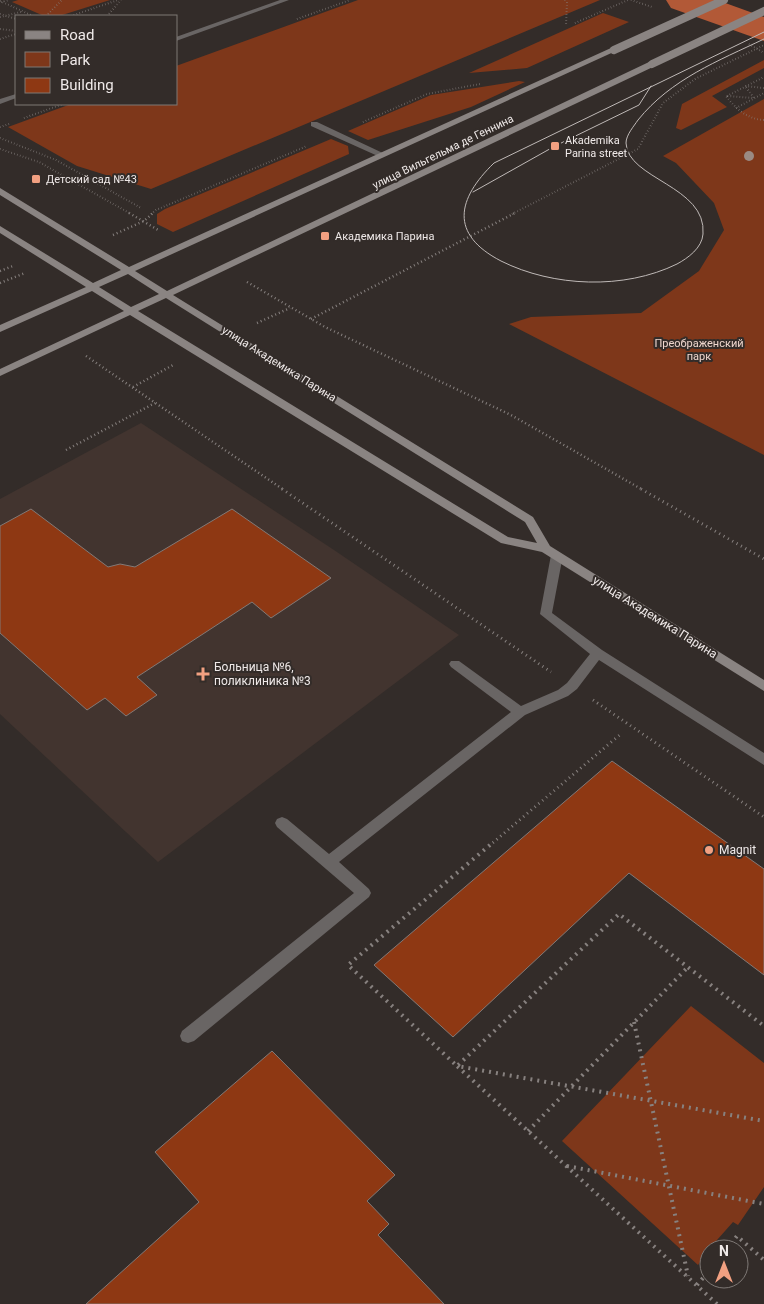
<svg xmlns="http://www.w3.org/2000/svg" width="764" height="1304" font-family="Roboto,sans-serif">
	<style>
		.built { fill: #42342f }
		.green { fill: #7e371a }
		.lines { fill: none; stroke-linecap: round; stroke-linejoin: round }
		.river { fill: #b25937; fill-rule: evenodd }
		.building { fill: #8e3813; stroke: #827976 }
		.path-far3 { stroke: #87817f; stroke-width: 2; stroke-dasharray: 0.5 2.5; stroke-linecap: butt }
		.path-far2 { stroke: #87817f; stroke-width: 2.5; stroke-dasharray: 1 3; stroke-linecap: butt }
		.path-far1 { stroke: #87817f; stroke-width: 3; stroke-dasharray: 1 4; stroke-linecap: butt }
		.path { stroke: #87817f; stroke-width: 4; stroke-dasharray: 2 5; stroke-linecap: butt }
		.lane { fill: #696564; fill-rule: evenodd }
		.secondary { fill: #8a8482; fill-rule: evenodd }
		.tram { stroke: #bfb9b7; stroke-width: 1 }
		.path-bridge { stroke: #87817f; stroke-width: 2; stroke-dasharray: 0.5 2.5; stroke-linecap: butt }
		.secondary-bridge { stroke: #8a8482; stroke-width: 8 }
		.tree { fill: #9a8a83 }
		.poi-dot { fill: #f2a081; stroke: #332c29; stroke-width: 2 }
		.labels { text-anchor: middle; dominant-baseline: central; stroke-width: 4; stroke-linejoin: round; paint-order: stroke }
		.far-poi-label { font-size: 11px; fill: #efe9e8; stroke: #332c29; text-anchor: start }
		.far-street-label { font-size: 11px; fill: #efe9e8; stroke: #332c29 }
		.far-park-label { font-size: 11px; fill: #efd6cd; stroke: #332c29 }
		.street-label { font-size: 12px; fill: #efe9e8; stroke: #332c29 }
		.poi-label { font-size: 12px; fill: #efe9e8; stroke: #332c29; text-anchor: start }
	</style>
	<rect width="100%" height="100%" fill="#332c29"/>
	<!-- built -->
	<path class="built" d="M141,423l193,127 125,85 -301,227 -158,-148v-215z"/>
	<!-- green -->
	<path class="green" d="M18,0h92l-51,16h-15l-32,-14z
		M358,0h242l-449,189 -74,-23 -69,-39 63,-23h105v-38z
		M603,13l26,9 -102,46 -58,5z
		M764,60v8l-52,28 15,11 -46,23 -5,-2 6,-24z
		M519,81l6,1 -54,25 -103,33 -20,-9 83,-36z
		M764,99v356l-255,-131 22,-7 110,-4 58,-42 25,-41 -10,-27 -38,-40 -13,-7z
		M331,139l17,7 1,8 -176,78 -16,-8v-10l8,-5z
		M691,1006l73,57v124l-26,38 -5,-3 -24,27 -11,16 -136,-124z"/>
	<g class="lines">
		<!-- river -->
		<path class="river" d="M666,0h51l47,17v24l-93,-33z"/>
	</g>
	<!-- building -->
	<path class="building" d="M31,509l77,58 12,-3 15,3 97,-58 99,69 -60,40 -19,-16 -115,75 20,18 -31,21 -21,-18 -18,12 -87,-77v-107z
		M612,761l152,108v106l-135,-102 -176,164 -79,-72z
		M272,1051l123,124 -28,26 22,23 -11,11 66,69h-358l113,-102 -44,-50z"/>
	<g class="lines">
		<!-- path-far3 -->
		<path class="path-far3" d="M565,0l2,2 -1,23
			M631,0l21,7
			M0,1l33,15
			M1,2l8,-2
			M0,14l16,5
			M46,16l16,-16
			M71,16l47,-16
			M107,16l14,-16
			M0,17l21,-5
			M297,19l53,-19
			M575,23l53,-23
			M0,29l16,2
			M0,39l16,-5
			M749,44l15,9
			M764,88l-19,-2 9,12 -28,-2c10,13 21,23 38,24
			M727,96l37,-19
			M736,108l28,-15
			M24,118l39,-14
			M363,122l64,-28 53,-10
			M0,127l9,-3
			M0,138l56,22 85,48
			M0,149l39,13 92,52
			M151,214l5,-4 151,-64
			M512,214l126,-65 25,-46 32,-24"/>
		<!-- path-far2 -->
		<path class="path-far2" d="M129,213l31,18
			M113,235l31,-14 9,-8
			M0,271l13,-5
			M247,282l78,45 186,88 132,75
			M0,283l25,-10
			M311,319l204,-106
			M257,323l33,-15
			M86,356l198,134
			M133,387l40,-22
			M66,450l89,-47"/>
		<!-- path-far1 -->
		<path class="path-far1" d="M282,489l269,183
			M641,489l123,70
			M593,700l171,117
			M489,846l133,-113"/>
		<!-- path -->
		<path class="path" d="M490,845l-142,120 109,101 162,-152 145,112
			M634,1022l54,254
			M528,1131l160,-164
			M567,1166l197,38
			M727,1249l10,-13 27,24
			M697,1285l12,-14
			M717,1304l-260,-238 307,55"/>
		<!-- lane -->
		<path class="lane" d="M280,0h9l-113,41v-4z
			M16,94v4l-16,6v-5z
			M311,122h6l70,33 -7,2 -69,-31z
			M557,551l6,4 -11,58 50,37 162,103v12l-165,-105 -22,29 -9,7 -43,19 -186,147 30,27 2,4 -2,4 -175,144 -6,2 -6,-2 -2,-5 2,-5 172,-138 -77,-66 -2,-4 2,-4 5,-2 5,2 42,35 182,-142 -60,-45 -2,-3 2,-3h8l62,45 37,-16 9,-7 23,-29 -50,-40 11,-59z"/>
		<!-- secondary -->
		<path class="secondary" d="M611,48l7,2 -483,221 32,20 482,-229h6v4l-482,229 360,222 17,29 214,134v11l-222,-139 -41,-9 -371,-228 -130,61v-7l124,-58 -32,-20 -92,41v-7l86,-38 -86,-54v-7l93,57 28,-13 -121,-75v-7l129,79zM128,274l31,20 -28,13 -32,-20zM166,298l359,224 12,21 -29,-6 -370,-226z"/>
		<!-- tram -->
		<path class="tram" d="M764,32l-270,131c-37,36 -45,71 7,98 52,26 123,29 176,3 11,-6 25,-16 26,-30 4,-48 -76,-55 -77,-91 0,-8 8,-17 12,-23 33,-41 80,-59 126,-81
			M473,192l82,-46 84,-41 12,-19"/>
		<!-- path-bridge -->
		<path class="path-bridge" d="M695,79l69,-34"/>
		<!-- secondary-bridge -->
		<path class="secondary-bridge" d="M614,50l110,-50
			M652,64l112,-53"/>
	</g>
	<!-- trees -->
	<circle class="tree" cx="749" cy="156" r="5"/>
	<!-- markers -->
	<g class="poi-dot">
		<rect x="550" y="141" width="10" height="10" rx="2.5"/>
		<rect x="31" y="174" width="10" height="10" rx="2.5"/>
		<rect x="320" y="231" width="10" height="10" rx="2.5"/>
		<path d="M200.5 666.5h5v5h5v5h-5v5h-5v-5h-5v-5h5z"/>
		<circle cx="709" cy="850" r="5"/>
	</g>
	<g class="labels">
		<!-- far-poi labels -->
		<g class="far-poi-label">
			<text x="565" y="140">Akademika<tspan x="565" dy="13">Parina street</tspan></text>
			<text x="46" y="179">Детский сад №43</text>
			<text x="335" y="236">Академика Парина</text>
		</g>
		<!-- far-street labels -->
		<g class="far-street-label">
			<text transform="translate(443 152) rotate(-26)">улица Вильгельма де Геннина</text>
			<text transform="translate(279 364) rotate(32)">улица Академика Парина</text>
		</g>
		<!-- far-park labels -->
		<g class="far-park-label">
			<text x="699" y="343">Преображенский<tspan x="699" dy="13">парк</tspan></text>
		</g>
		<!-- street labels -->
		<g class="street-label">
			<text transform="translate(655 617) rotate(32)">улица Академика Парина</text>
		</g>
		<!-- poi labels -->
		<g class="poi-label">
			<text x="214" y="667">Больница №6,<tspan x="214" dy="14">поликлиника №3</tspan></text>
			<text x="719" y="850">Magnit</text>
		</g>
	</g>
	<!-- legend -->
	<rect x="15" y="15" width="162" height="90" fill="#332c29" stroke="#7e7875"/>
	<rect x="25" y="31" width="25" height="8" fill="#8a8482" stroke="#7e7875"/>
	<text x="60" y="40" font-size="15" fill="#efe9e8">Road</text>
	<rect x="25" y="52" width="25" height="15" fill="#7e371a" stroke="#7e7875"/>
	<text x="60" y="65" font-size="15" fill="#efe9e8">Park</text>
	<rect x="25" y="78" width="25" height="15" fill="#8e3813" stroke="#7e7875"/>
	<text x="60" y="90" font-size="15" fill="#efe9e8">Building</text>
	<!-- north arrow -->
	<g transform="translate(724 1264)"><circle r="24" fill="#332c29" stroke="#7e7875"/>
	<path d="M0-4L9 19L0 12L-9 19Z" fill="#f2a081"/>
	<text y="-8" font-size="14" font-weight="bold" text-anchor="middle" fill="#efe9e8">N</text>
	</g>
</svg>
